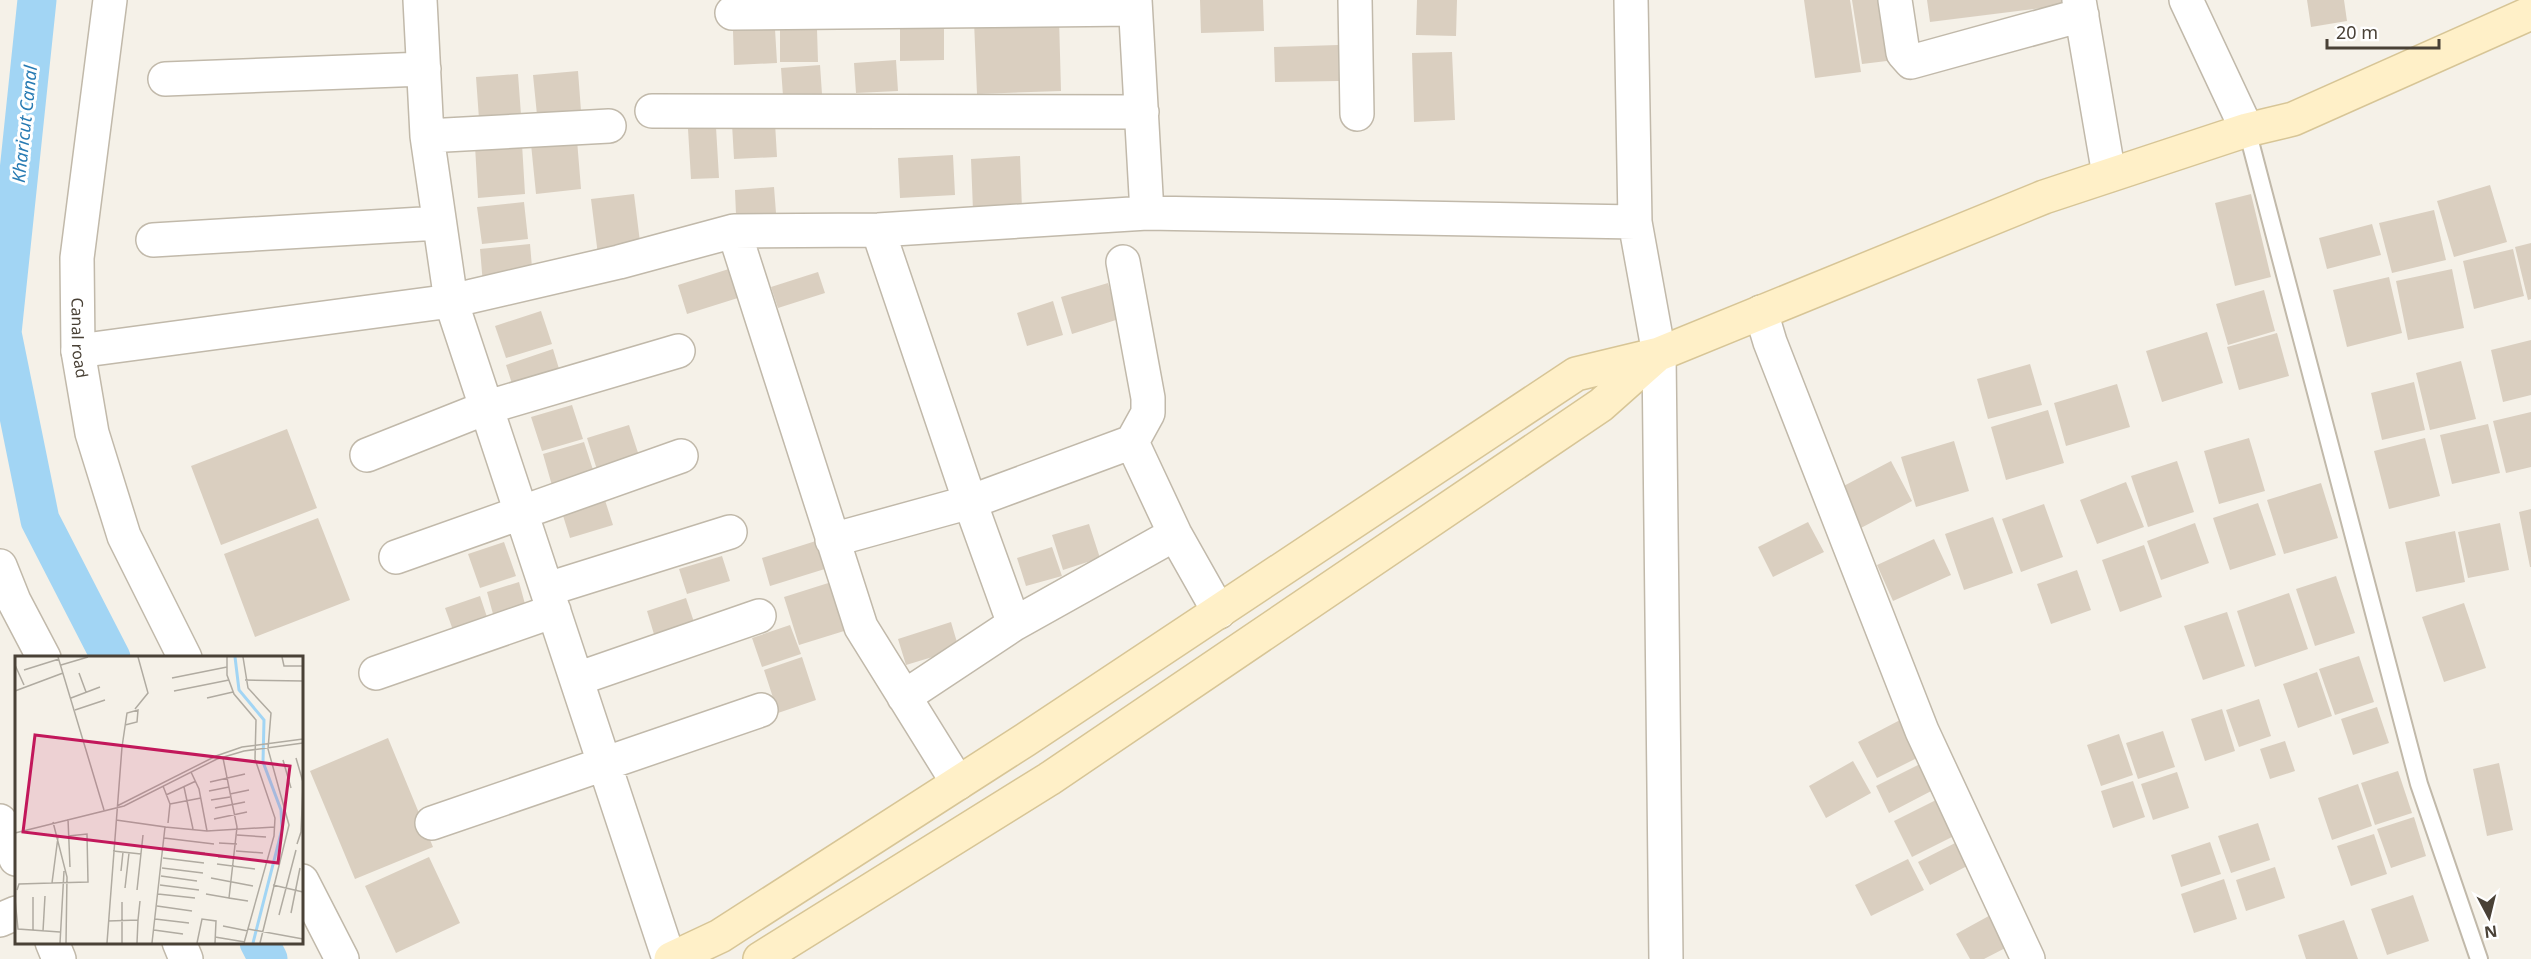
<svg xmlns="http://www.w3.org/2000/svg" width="2531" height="959" font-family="'Noto Sans',sans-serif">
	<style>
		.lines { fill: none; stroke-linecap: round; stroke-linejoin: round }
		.canal { stroke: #a2d5f4; stroke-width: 39 }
		.building { fill: #dacfc0 }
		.service-casing { stroke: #c1b9aa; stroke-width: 20 }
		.minor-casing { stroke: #c1b9aa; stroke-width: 36 }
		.tertiary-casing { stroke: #c1b9aa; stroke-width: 36 }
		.secondary-casing { stroke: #d7c596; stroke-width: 36 }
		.service { stroke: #fff; stroke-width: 16 }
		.minor { stroke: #fff; stroke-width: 33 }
		.tertiary { stroke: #fff; stroke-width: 33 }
		.secondary { stroke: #fff0c8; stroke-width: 33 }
		.labels { text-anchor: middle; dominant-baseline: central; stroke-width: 6; stroke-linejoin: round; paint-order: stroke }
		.street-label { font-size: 16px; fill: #494136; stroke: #fff }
		.water-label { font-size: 18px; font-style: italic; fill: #287bb3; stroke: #fff }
		.inset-river { fill: none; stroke: #a2d5f4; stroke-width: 3 }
		.inset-road { fill: none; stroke: #b0aba1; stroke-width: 1.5 }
		.view { fill: #c2185b; fill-opacity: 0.15; stroke: #c2185b; stroke-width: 3 }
		.inset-edge { fill: none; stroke: #494136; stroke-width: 3 }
	</style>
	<rect width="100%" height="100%" fill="#f5f1e8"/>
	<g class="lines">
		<!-- canal -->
		<path class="canal" d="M37,0l-35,333 38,187 71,138
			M259,942l9,17"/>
	</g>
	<!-- building -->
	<path class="building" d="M1200,0h63l1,31 -63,2z
		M1417,0h40l-1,36 -40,-1z
		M1804,0h46l11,72 -46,6z
		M1852,0h35l8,60 -33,4z
		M1927,0h138l1,5 -136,17z
		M2307,0h37l3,21 -36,6z
		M1059,18l2,73 -84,3 -3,-73z
		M944,26v34l-44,1v-34z
		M775,29l2,34 -43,2 -1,-34z
		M780,29h37l1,33h-38z
		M1338,45l1,36 -64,1 -1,-35z
		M1452,52l3,68 -41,2 -2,-69z
		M896,60l2,31 -42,2 -2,-30z
		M820,65l2,29 -39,2 -2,-28z
		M578,71l3,40 -44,4 -4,-40z
		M518,74l3,41 -42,4 -3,-42z
		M775,123l2,34 -43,2 -2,-35z
		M716,127l3,51 -28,1 -3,-50z
		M577,140l4,49 -45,5 -5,-50z
		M522,144l3,50 -47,4 -3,-52z
		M953,155l2,40 -55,3 -2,-40z
		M1020,156l2,53 -49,2 -2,-52z
		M2490,185l17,57 -53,15 -17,-56z
		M774,187l2,26 -40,2 -1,-25z
		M634,194l7,56 -43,5 -7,-56z
		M2251,194l20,83 -36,9 -20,-83z
		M524,202l4,37 -46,5 -5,-37z
		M2434,210l12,50 -54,13 -13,-50z
		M2372,224l9,31 -54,14 -8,-31z
		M2531,243v56l-3,1 -13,-53z
		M530,244l3,35 -50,5 -3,-35z
		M2513,249l11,47 -50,13 -11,-48z
		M732,268l9,29 -54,17 -9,-29z
		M2452,269l12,59 -56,12 -12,-59z
		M818,272l7,21 -47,15 -7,-21z
		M2389,277l13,56 -55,14 -14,-57z
		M1108,283l11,36 -47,15 -11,-37z
		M2264,290l11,41 -47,14 -12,-41z
		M1053,301l10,34 -36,11 -10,-33z
		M541,311l11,33 -46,14 -11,-32z
		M2207,332l16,51 -61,19 -16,-51z
		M2277,333l12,43 -50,14 -12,-43z
		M2531,340v55l-28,7 -12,-52z
		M553,349l10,33 -47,14 -10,-31z
		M2461,361l15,58 -46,11 -14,-57z
		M2030,364l12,41 -54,14 -11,-40z
		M2414,382l11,48 -43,10 -11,-47z
		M2117,384l13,43 -64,19 -12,-43z
		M572,405l11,34 -41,12 -11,-34z
		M2048,410l16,53 -58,17 -15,-53z
		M2531,412v55l-25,6 -13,-52z
		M2488,424l12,49 -48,11 -12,-49z
		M629,425l12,37 -42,14 -12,-38z
		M287,429l30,79 -96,37 -30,-79z
		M2249,438l16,53 -46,13 -15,-53z
		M2425,438l15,58 -51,13 -15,-58z
		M1954,441l15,50 -53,16 -15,-50z
		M584,442l11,34 -42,13 -10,-35z
		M1891,461l21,40 -53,28 -21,-40z
		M2177,461l17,51 -46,15 -17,-51z
		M2126,482l18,45 -47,17 -17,-44z
		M2321,483l17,55 -54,16 -17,-54z
		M603,494l10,31 -43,13 -10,-32z
		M2258,503l18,52 -46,15 -17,-52z
		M2044,504l19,53 -42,15 -19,-53z
		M2531,509v58h-1l-11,-55z
		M1993,517l20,56 -49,17 -19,-56z
		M318,518l32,82 -95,37 -31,-83z
		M1808,522l16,30 -51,25 -15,-30z
		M2195,523l14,40 -48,17 -14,-39z
		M2500,523l9,47 -41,8 -10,-46z
		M1089,524l11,34 -37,12 -11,-35z
		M2455,531l10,51 -49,10 -11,-50z
		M1934,539l17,36 -58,26 -16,-36z
		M819,540l9,28 -58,18 -8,-28z
		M504,542l12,34 -36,12 -12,-34z
		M2144,545l18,52 -42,15 -18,-52z
		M1052,547l10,29 -36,10 -9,-28z
		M722,556l8,25 -43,13 -8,-25z
		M2077,570l14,40 -40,14 -14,-40z
		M2336,576l19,57 -40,13 -19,-57z
		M841,579l16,48 -58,18 -15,-48z
		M519,582l9,33 -32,10 -9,-33z
		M2289,593l19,56 -53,18 -18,-56z
		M480,596l12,36 -34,12 -13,-36z
		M686,598l10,30 -40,13 -9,-30z
		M2464,603l22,65 -42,14 -22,-65z
		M2227,612l18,54 -42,14 -19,-54z
		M951,622l8,27 -53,16 -8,-26z
		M790,625l11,29 -39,13 -10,-29z
		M2359,656l15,46 -39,13 -16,-46z
		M802,657l14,43 -38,13 -14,-43z
		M2317,672l15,44 -34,12 -15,-44z
		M2259,699l12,37 -32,11 -13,-37z
		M2377,707l12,36 -36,12 -12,-36z
		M2222,709l13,42 -30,10 -14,-42z
		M1902,719l19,37 -44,22 -19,-36z
		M2163,731l12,36 -37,12 -12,-36z
		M2119,734l14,41 -32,11 -14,-41z
		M388,738l45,109 -78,32 -45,-108z
		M2285,741l10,30 -25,8 -10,-30z
		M1853,761l18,32 -45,25 -17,-32z
		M1924,762l13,26 -48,25 -13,-27z
		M2499,763l14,67 -26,6 -14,-67z
		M2398,771l14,42 -37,12 -14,-42z
		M2177,772l12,36 -36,12 -12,-36z
		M2133,781l12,36 -32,11 -12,-37z
		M2358,784l14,42 -40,14 -14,-42z
		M1944,796l18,36 -50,25 -18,-36z
		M2414,817l12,39 -35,12 -14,-39z
		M2258,823l12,37 -39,13 -13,-37z
		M2374,834l13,40 -36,12 -14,-40z
		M1961,840l12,23 -43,22 -12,-23z
		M2210,842l11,32 -40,13 -10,-32z
		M429,857l31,66 -64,30 -31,-67z
		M1908,859l16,31 -53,26 -16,-31z
		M2275,867l10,31 -39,13 -10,-31z
		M2224,879l13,40 -43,14 -13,-39z
		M2413,895l16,46 -42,14 -16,-46z
		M1996,912l17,32 -29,15h-14l-14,-25z
		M2344,920l14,39h-52l-8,-24z"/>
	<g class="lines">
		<!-- service casing -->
		<g class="service-casing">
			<path id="service" d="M2247,130l172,654 60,175"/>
		</g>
		<!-- minor casing -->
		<g class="minor-casing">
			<path id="minor" d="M420,0l7,136 24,165 218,658
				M1135,0l12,213 488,9
				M1355,0l2,114
				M1631,0l4,222 24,132 7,605
				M1895,0l8,53 8,9 171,-47
				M2079,0l30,175
				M732,13l403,-4
				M165,79l259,-10
				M652,111l490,1
				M427,136l182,-10
				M878,230l92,272 44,122
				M734,231l127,396 97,156
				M153,240l286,-17
				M1123,262l25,136v15l-16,29 43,92 44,78
				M1761,312l9,30 152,389 106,228
				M78,351l373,-50 168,-39 115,-31 144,-1 269,-17
				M367,455l121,-48 190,-56
				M832,540l138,-38 162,-60
				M396,557l285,-101
				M0,566l14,35 30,57
				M548,589l182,-57
				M376,673l178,-62
				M577,679l182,-63
				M904,697l110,-73 161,-90
				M0,821l16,38
				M432,823l329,-113
				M0,920l16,-7
				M52,942l7,17
				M179,942l7,17"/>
		</g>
		<!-- tertiary casing -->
		<g class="tertiary-casing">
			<g id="tertiary">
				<path id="s1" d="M110,0l-33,258 1,93 14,82 32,103 61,122"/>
				<path d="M2186,0l61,130"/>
				<path d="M302,881l40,78"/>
			</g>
		</g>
		<!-- secondary casing -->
		<g class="secondary-casing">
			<path id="secondary" d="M671,959l49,-23 305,-196 551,-366 83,-20 385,-157 203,-67 46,-11 238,-106
				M760,959l289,-180 552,-374 54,-48"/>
		</g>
		<!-- service -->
		<use href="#service" class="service"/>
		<!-- minor -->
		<use href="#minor" class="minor"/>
		<!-- tertiary -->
		<use href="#tertiary" class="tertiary"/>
		<!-- secondary -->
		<use href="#secondary" class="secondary"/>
	</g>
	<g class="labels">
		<!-- street labels -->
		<g class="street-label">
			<text stroke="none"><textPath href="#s1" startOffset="340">Canal road</textPath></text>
		</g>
		<!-- water labels -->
		<g class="water-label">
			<text transform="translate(24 124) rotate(-84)">Kharicut Canal</text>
		</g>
	</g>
	<!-- overview -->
	<g transform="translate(15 656)">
		<rect width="288" height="288" fill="#f5f1e8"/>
		<path class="inset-river" d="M220,1l4,33 25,30 -1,42 18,48 1,19 -29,114"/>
		<path class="inset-road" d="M43,1l46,153M212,1v18l7,19 22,26 -1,39 20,59 -1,18 -30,107M228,1l5,31 23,25 -3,36 21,76 -29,118M267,1l2,9h19M0,9l9,20M46,9l27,-8M9,14l35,-11M64,17l7,19M157,22l55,-11M230,24l58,1M0,35l48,-18M159,35l55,-11M56,42l29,-11M192,42l26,-6M120,53l13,-16 -10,-36M60,54l30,-10M208,102l14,69 -8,71 19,3M281,102l7,24M268,104l8,28M176,116l8,17 8,42M195,126l35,-8M148,130l7,18 -2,19M169,131l9,42M194,135l20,-4M215,138l19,-4M151,139l30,-14M196,144l19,-3M155,148l31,-6M102,150l99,-50 26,-9 61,-8M200,152l30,-6M53,163l2,48M199,163l33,-7M101,164l49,7 -13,116M38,166l14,55 -1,66M150,171l42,4 68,-4M0,177l109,-27 93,-47 27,-8 59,-8M222,179l29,2M43,181l-6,46 36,-1 -1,-48 -19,2M149,182l50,6M204,187l18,1M282,188l4,-12 2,-46M149,192l41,5M98,195l28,3M221,195l27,2M203,201l18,1M148,202l41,5M202,208l38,5M147,212l41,5M106,215l2,-19M146,220l36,5M196,222l42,8M145,229l39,5M258,229l30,7M110,232l4,-35M2,234l2,-6 33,-1M122,234l6,-55M143,238l37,4M191,238l23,4M0,243l3,30 42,3M142,250l35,5M276,257l9,-45M264,259l17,-65M140,263l34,4M123,264l2,-19M93,265l30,-1 -1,23M208,270l25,5M233,273l55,10M18,274v-33M139,274l29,4M28,275l2,-35M200,281l30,5M45,287l4,-72M92,287l15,-196 5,-34 11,-3 -1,12 -12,3M107,287v-41M182,287l5,-24 14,2 -1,22"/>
		<path class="view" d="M20,79l255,31 -12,97 -255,-31z"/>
		<rect width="288" height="288" class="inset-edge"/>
	</g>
	<!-- north arrow -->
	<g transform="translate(2489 917) rotate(173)" stroke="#ffffff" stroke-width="4.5" paint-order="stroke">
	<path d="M0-4.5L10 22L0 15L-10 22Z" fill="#494136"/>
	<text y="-9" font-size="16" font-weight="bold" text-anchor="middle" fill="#494136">N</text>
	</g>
	<!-- scale -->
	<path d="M2327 39v9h112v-9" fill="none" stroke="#494136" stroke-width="3"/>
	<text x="2336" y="39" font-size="18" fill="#494136" stroke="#ffffff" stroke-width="4.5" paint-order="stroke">20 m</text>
</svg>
